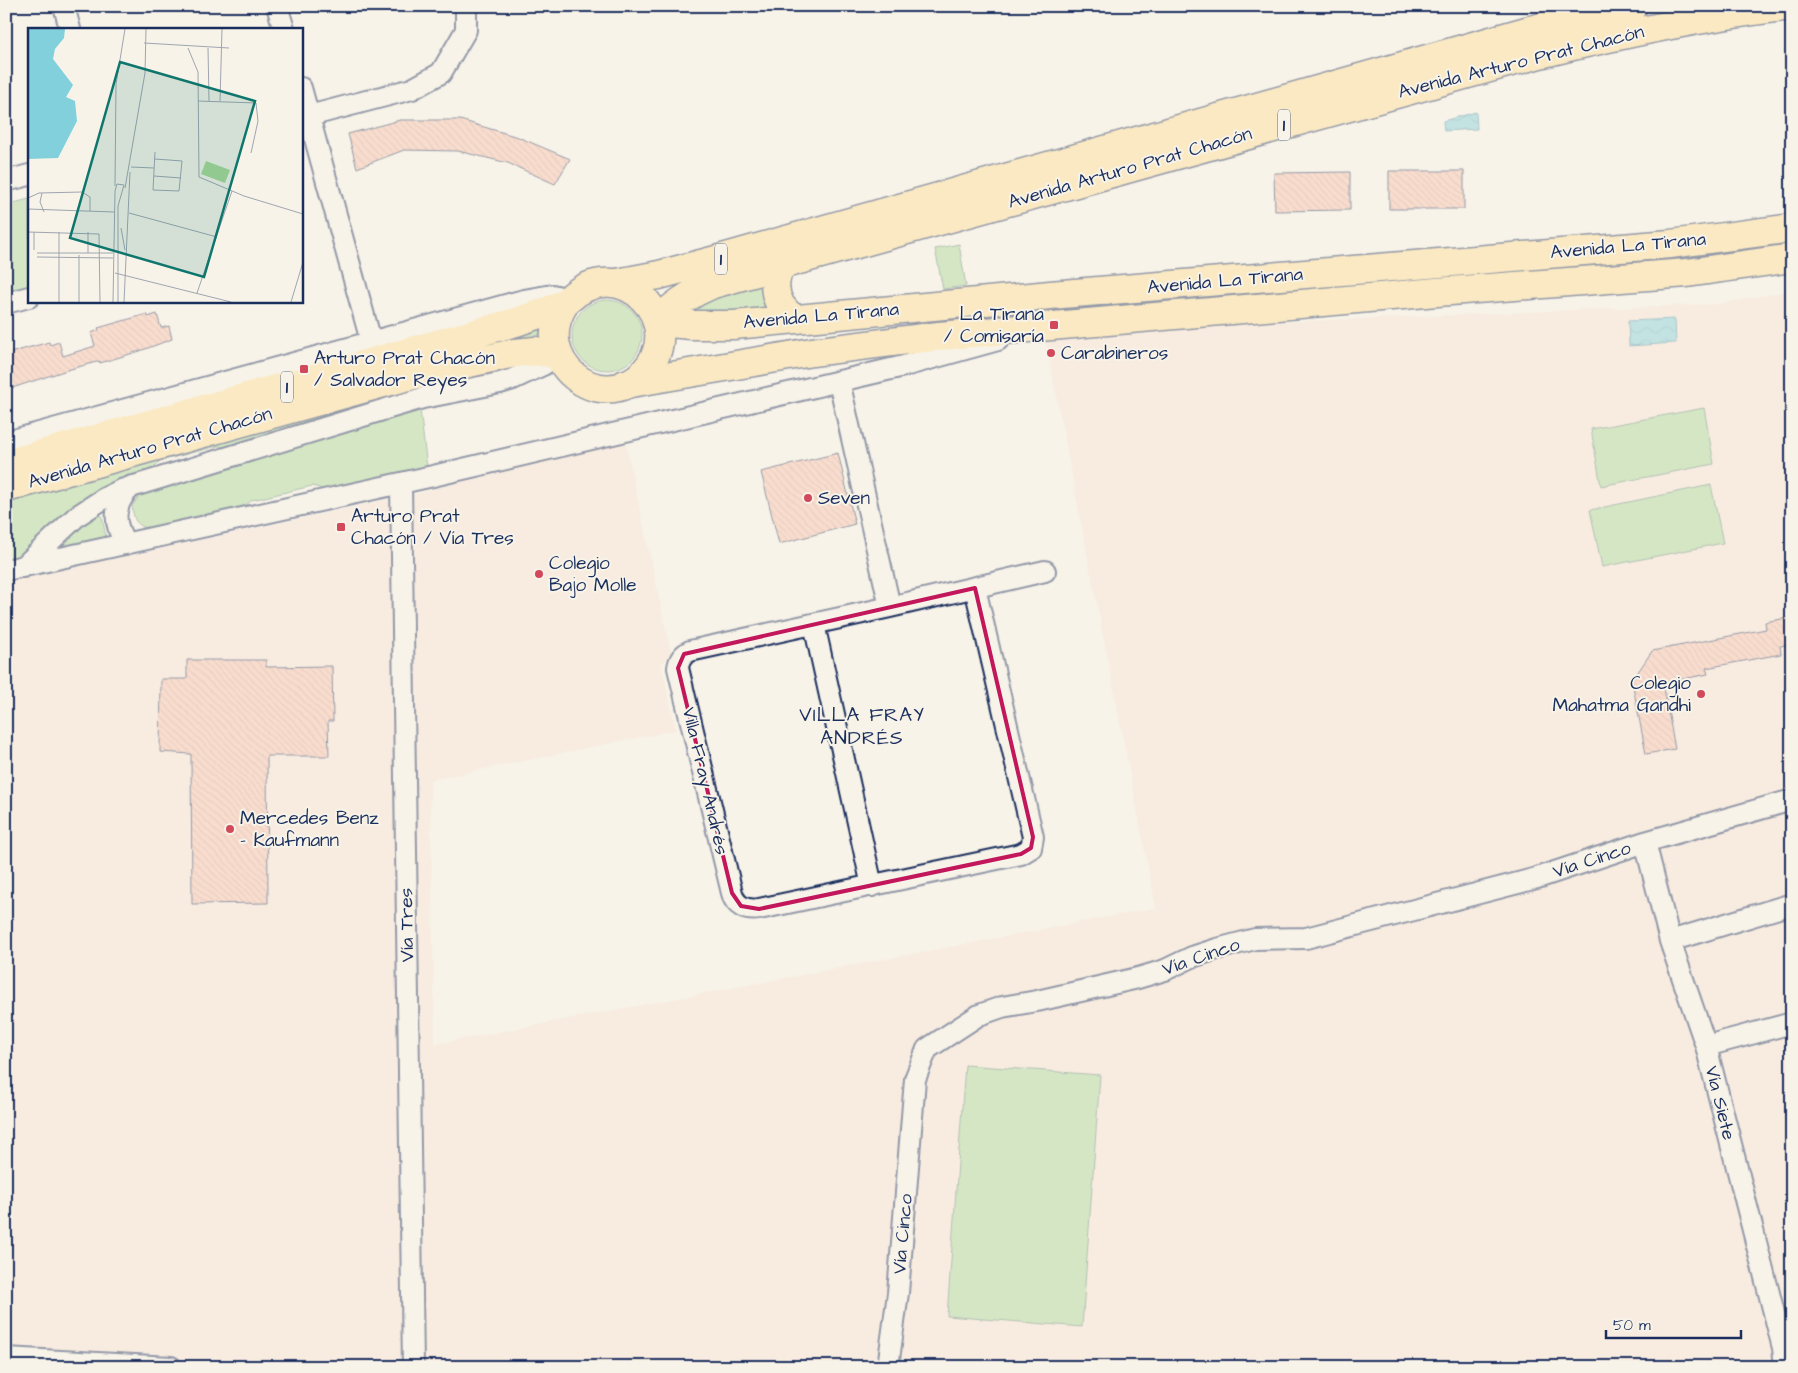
<svg xmlns="http://www.w3.org/2000/svg" width="1798" height="1373" font-family="'Architects Daughter',sans-serif">
	<style>
		.built { fill: #f8e4d7 }
		.green { fill: #a9d898; stroke: #62847b }
		.water { fill: url(#water-waves); stroke: #5890aa }
		.building { fill: url(#building-back-hatch); stroke: #1b2f5e }
		.lines { fill: none; stroke-linecap: round; stroke-linejoin: round }
		.minor-casing { stroke: #1b2f5e; stroke-width: 24 }
		.primary-casing { stroke: #1b2f5e; stroke-width: 31 }
		.trunk-casing { stroke: #1b2f5e; stroke-width: 31 }
		.minor { stroke: #f7f3e8; stroke-width: 20 }
		.primary { stroke: #fdde96; stroke-width: 28 }
		.trunk { stroke: #fdde96; stroke-width: 28 }
		.marked { fill: none; stroke: #c2185b; stroke-width: 4; stroke-linejoin: round }
		.poi-dot { fill: #d1495b; stroke: #f7f3e8; stroke-width: 2 }
		.labels { text-anchor: middle; dominant-baseline: central; stroke-width: 4; stroke-linejoin: round; paint-order: stroke }
		.shield { fill: #f7f3e8; stroke: #5d6a87; stroke-width: 1 }
		.shield-label { font-size: 18px; font-weight: bold; fill: #1b2f5e }
		.street-label { font-size: 19px; fill: #1b2f5e; stroke: #f7f3e8 }
		.poi-label { font-size: 19px; fill: #1b2f5e; stroke: #f7f3e8; text-anchor: start }
		.neighbourhood-label { font-size: 20px; letter-spacing: 1px; fill: #1b2f5e; stroke: #f7f3e8 }
		.inset-road { fill: none; stroke: #9fa5b1; stroke-width: 1 }
		.view { fill: #0f766e; fill-opacity: 0.15; stroke: #0f766e; stroke-width: 2.5 }
		.inset-edge { fill: none; stroke: #1b2f5e; stroke-width: 2.5 }
	</style>
	<defs>
		<pattern id="water-waves" width="16" height="10" patternUnits="userSpaceOnUse" patternTransform="scale(1.25)"><rect width="16" height="10" fill="#81d0dc"/><path d="M0 5q4-4 8 0t8 0" fill="none" stroke="#6fb3bf"/></pattern>
		<pattern id="building-back-hatch" width="6" height="6" patternUnits="userSpaceOnUse" patternTransform="scale(1.25)"><rect width="6" height="6" fill="#fac2ae"/><path d="M-1 5l2 2M0 0l6 6M5-1l2 2" fill="none" stroke="#d6a798"/></pattern>
	</defs>
	<rect width="100%" height="100%" fill="#f7f3e8"/>
	<filter id="ink" filterUnits="userSpaceOnUse"><feTurbulence type="fractalNoise" baseFrequency=".02" numOctaves="2"/><feDisplacementMap in="SourceGraphic" scale="10" xChannelSelector="R" yChannelSelector="G"/><feConvolveMatrix kernelMatrix="1 2 1 2 8 2 1 2 1" color-interpolation-filters="sRGB"/></filter>
	<g filter="url(#ink)">
		<!-- built -->
		<path class="built" d="M1792,290v1077h-1786v-785l417,-90 202,-51 47,216 -11,6 15,67 -246,50 5,264 721,-136 -112,-576 674,-28z"/>
		<!-- green -->
		<path class="green" d="M29,199v89l-23,7v-90z
			M959,244l7,42 -23,3 -8,-40z
			M764,281l8,30 -87,3 19,-16z
			M572 335a35 35 0 1 1 70 0a35 35 0 1 1-70 0Z
			M541,328l-4,11 -134,24z
			M404,386l2,7 -176,55 -12,-2 -58,15 -11,11 -27,8 -33,16 -66,60 -17,5v-60z
			M1704,408l10,56 -113,22 -10,-57z
			M420,409l7,59 -100,22 -15,-4 -60,14 -11,9 -91,20c-15,-4 -16,-9 -18,-23l9,-12z
			M1711,485l12,58 -121,24 -12,-57z
			M94,512l8,5 4,21 -44,11 -1,-5z
			M965,1065l135,10 -18,252 -135,-11z"/>
		<!-- water -->
		<path class="water" d="M1476,112l1,17 -33,2 -1,-10z
			M1675,319l1,24 -47,3 -1,-25z"/>
		<!-- building -->
		<path class="building" d="M400,120h60l58,17 52,22 -15,25 -47,-21 -50,-12 -54,-1 -47,18 -9,-34z
			M1389,171h75v38h-75z
			M1350,172v38l-75,1 -1,-38z
			M147,314l1,3 9,-3 4,14 8,-2 3,13 -32,12 -40,12v-2l-33,9 -61,20v-36l43,-12 1,3 9,-3 4,14 32,-10 -4,-13 8,-3 -1,-2z
			M838,453l17,71 -76,20 -18,-72z
			M1792,617v27l-12,2 1,8 -75,14 2,6 -45,9 12,66 -29,5 -14,-73 20,-30 114,-22 -1,-7z
			M187,660h79v7l66,-1 1,55h-5l1,35h-62l1,147 -76,1 -1,-150 -31,-2 1,-73h26z"/>
		<g class="lines">
			<!-- minor casing -->
			<g class="minor-casing">
				<path id="minor" d="M64,6l6,23
					M277,6l7,23
					M301,88l70,253
					M309,116l103,-27 29,-16 25,-43v-24
					M6,181l23,-6
					M6,303l23,-6
					M839,381l51,226
					M6,442l518,-142 28,-5 17,4
					M401,483l12,884
					M126,544c-14,-22 -13,-40 6,-58
					M23,567l54,-51 26,-17 18,-9 265,-81 37,-11 77,-15 13,-4 30,-14 15,-11
					M6,570l427,-94 471,-110 94,-26
					M975,588l58,249 -2,11 -10,6 -262,55c-13,2 -24,-3 -27,-16l-54,-225c1,-8 4,-13 12,-17l200,-44 155,-36
					M814,624l58,262
					M1645,842l25,99 36,105 77,302 2,19
					M1670,941l122,-37
					M1706,1046l86,-23
					M6,1358l165,9
					M888,1367l10,-74 17,-214 12,-30 52,-34 23,-8 35,-6 101,-23 27,-8 27,-13 25,-8 38,-10 51,-1 231,-60 108,-36 147,-42"/>
			</g>
			<!-- primary casing -->
			<g class="primary-casing">
				<path id="primary" d="M617,283l42,-8 53,-14 818,-231 103,-24
					M657,322c17,-18 34,-29 56,-38l823,-229c85,-21 170,-39 256,-49"/>
			</g>
			<!-- trunk casing -->
			<g class="trunk-casing">
				<path id="trunk" d="M781,265c-11,21 -6,41 14,54
					M565,303c-37,56 35,116 80,68 44,-48 -23,-121 -76,-72
					M657,322l35,3h42l316,-30 620,-51 122,-16
					M625,384l187,-32 127,-16 498,-44 250,-19 105,-15
					M6,464l510,-142 32,-11 17,-8
					M6,488l399,-111 110,-24 20,-2 23,3"/>
			</g>
			<!-- minor -->
			<use href="#minor" class="minor"/>
			<!-- primary -->
			<use href="#primary" class="primary"/>
			<!-- trunk -->
			<use href="#trunk" class="trunk"/>
		</g>
	</g>
	<!-- marked area -->
	<path d="M0 0H1798V1373H0ZM975,588l58,249 -2,11 -10,6 -262,55 -18,-3 -9,-13 -54,-225 6,-14z" fill="#f7f3e8" fill-opacity=".55" fill-rule="evenodd"/>
	<path class="marked" d="M975,588l58,249 -2,11 -10,6 -262,55 -18,-3 -9,-13 -54,-225 6,-14z"/>
	<!-- markers -->
	<g class="poi-dot">
		<rect x="1049" y="320" width="10" height="10" rx="2.5"/>
		<circle cx="1051" cy="353" r="5"/>
		<rect x="299" y="364" width="10" height="10" rx="2.5"/>
		<circle cx="808" cy="498" r="5"/>
		<rect x="336" y="522" width="10" height="10" rx="2.5"/>
		<circle cx="539" cy="574" r="5"/>
		<circle cx="1701" cy="694" r="5"/>
		<circle cx="230" cy="829" r="5"/>
	</g>
	<g class="labels">
		<!-- shield labels -->
		<g class="shield">
			<rect x="1278" y="109.5" width="12" height="31" rx="4"/>
			<rect x="715" y="243.5" width="12" height="31" rx="4"/>
			<rect x="281" y="371.5" width="12" height="31" rx="4"/>
		</g>
		<g class="shield-label">
			<text x="1284" y="125">1</text>
			<text x="721" y="259">1</text>
			<text x="287" y="387">1</text>
		</g>
		<!-- street labels -->
		<g class="street-label">
			<text transform="translate(1521 62) rotate(-14)">Avenida Arturo Prat Chacón</text>
			<text transform="translate(1130 168) rotate(-16)">Avenida Arturo Prat Chacón</text>
			<text transform="translate(1628 246) rotate(-5)">Avenida La Tirana</text>
			<text transform="translate(1225 281) rotate(-5)">Avenida La Tirana</text>
			<text transform="translate(821 316) rotate(-5)">Avenida La Tirana</text>
			<text transform="translate(150 448) rotate(-16)">Avenida Arturo Prat Chacón</text>
			<text transform="translate(705 781) rotate(77)">Villa Fray Andrés</text>
			<text transform="translate(1592 860) rotate(-18)">Vía Cinco</text>
			<text transform="translate(407 925) rotate(-91)">Vía Tres</text>
			<text transform="translate(1201 957) rotate(-19)">Vía Cinco</text>
			<text transform="translate(1720 1103) rotate(76)">Vía Siete</text>
			<text transform="translate(903 1234) rotate(-85)">Vía Cinco</text>
		</g>
		<!-- poi labels -->
		<g class="poi-label">
			<text x="1044" y="314" text-anchor="end">La Tirana<tspan x="1044" dy="22">/ Comisaría</tspan></text>
			<text x="1061" y="353">Carabineros</text>
			<text x="314" y="358">Arturo Prat Chacón<tspan x="314" dy="22">/ Salvador Reyes</tspan></text>
			<text x="818" y="498">Seven</text>
			<text x="351" y="516">Arturo Prat<tspan x="351" dy="22">Chacón / Vía Tres</tspan></text>
			<text x="549" y="563">Colegio<tspan x="549" dy="22">Bajo Molle</tspan></text>
			<text x="1691" y="683" text-anchor="end">Colegio<tspan x="1691" dy="22">Mahatma Gandhi</tspan></text>
			<text x="240" y="818">Mercedes Benz<tspan x="240" dy="22">- Kaufmann</tspan></text>
		</g>
		<!-- neighbourhood labels -->
		<g class="neighbourhood-label">
			<text x="862" y="715">VILLA FRAY<tspan x="862" dy="23">ANDRÉS</tspan></text>
		</g>
	</g>
	<!-- overview -->
	<g transform="translate(28 28)">
		<rect width="275" height="275" fill="#f7f3e8"/>
		<path d="M178,133l24,9 -5,13 -24,-9z" fill="#a9d898"/>
		<path d="M0,1h37l-1,9 -9,11 -2,10 20,26 -7,12 9,4 2,20 -19,37 -30,1z" fill="#81d0dc"/>
		<path class="inset-road" d="M116,15l85,5M160,20l10,24 1,105 45,19 59,18M180,20l1,53M170,73l58,2 2,18 -7,32M192,73l2,-72M127,131l27,2 -3,30 -26,-1 2,-38M103,139l23,1M126,148l27,2M87,158l1,-102 9,-55M97,160l20,-115 1,-44M87,163l2,-7 7,1 -6,21v96M14,165l-2,9 4,10M0,170l11,-5 43,-1 8,5v14M0,181l86,3M101,185l88,24M93,200l4,22M0,204l71,2 1,68M6,222v-18M9,225h76M60,225v-21M51,227v47M9,229l76,1M87,245l116,29M169,265l35,-102M31,274v-70M85,274l2,-111M96,274l6,-130M263,274l12,-40"/>
		<path class="view" d="M92,34l135,39 -51,176 -134,-39z"/>
		<rect width="275" height="275" class="inset-edge"/>
	</g>
	<!-- margin -->
	<rect width="1798" height="1373" fill="none" stroke="#f7f3e8" stroke-width="25"/>
	<rect x="12" y="12" width="1773" height="1348" fill="none" stroke="#1b2f5e" stroke-width="2" filter="url(#ink)"/>
	<!-- scale -->
	<path d="M1606 1330v8h135v-8" fill="none" stroke="#1b2f5e" stroke-width="2.5"/>
	<text x="1613" y="1330" font-size="15" fill="#1b2f5e" stroke="#f7f3e8" stroke-width="4" paint-order="stroke">50 m</text>
</svg>
